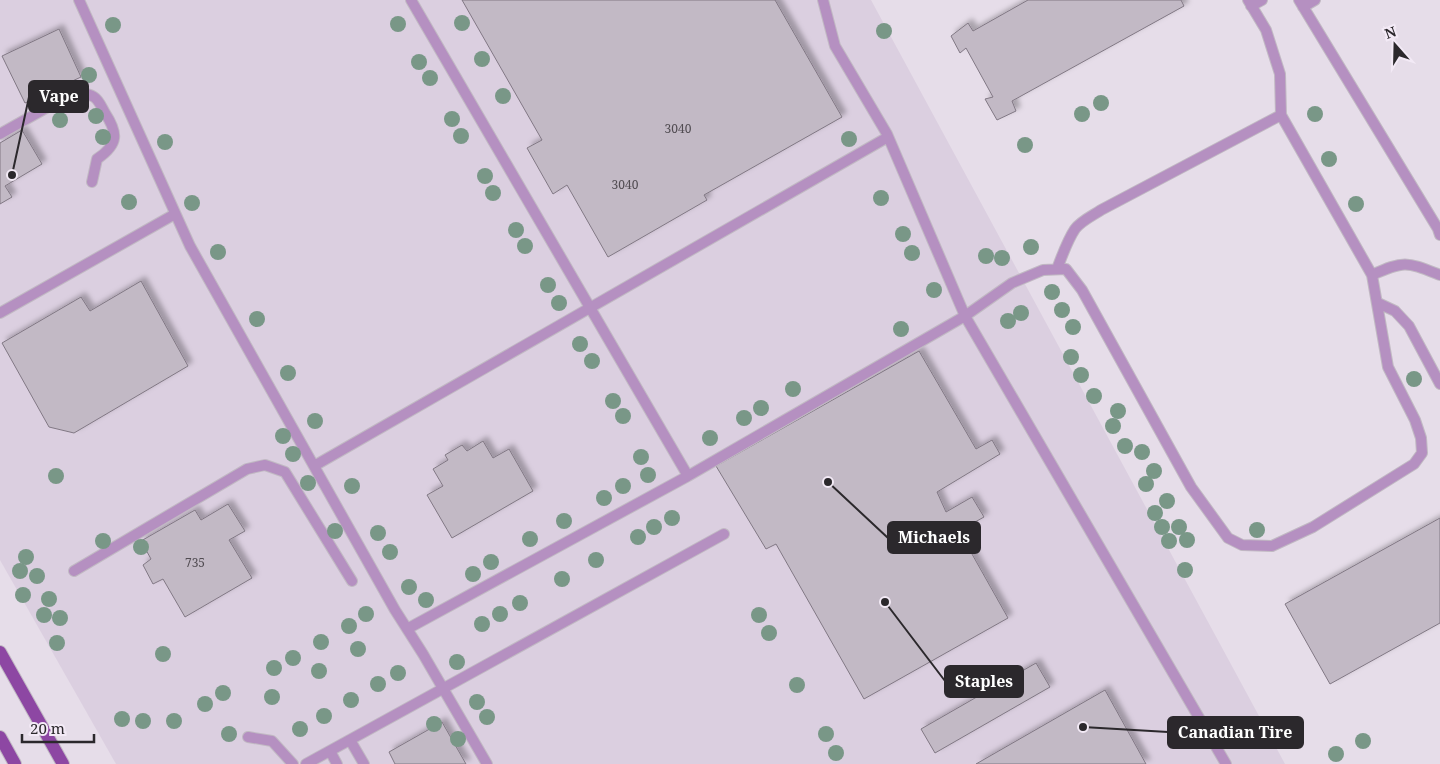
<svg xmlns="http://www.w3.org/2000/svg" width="1440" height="764" font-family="'Noto Serif',serif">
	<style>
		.built { fill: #dbcfe0 }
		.building { fill: #c2b9c5; stroke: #817884; filter: url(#shadow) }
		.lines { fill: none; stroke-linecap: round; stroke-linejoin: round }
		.lane-casing { stroke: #c1b9c3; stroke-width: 12 }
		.primary-casing { stroke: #c1b9c3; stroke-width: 14 }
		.lane { stroke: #b590c1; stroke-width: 10 }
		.primary { stroke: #8d47a3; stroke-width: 12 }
		.tree { fill: #799787 }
		.labels { text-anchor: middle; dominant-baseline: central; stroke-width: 4.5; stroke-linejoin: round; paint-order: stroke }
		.number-label { font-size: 12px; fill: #514c52 }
		.leader { fill: none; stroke: #2b282c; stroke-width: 2 }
		.callout-dot { fill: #2b282c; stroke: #f3eaf6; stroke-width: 2 }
		.callout { fill: #2b282c; stroke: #2b282c; stroke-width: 2 }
		.callout-label { font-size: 16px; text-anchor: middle; font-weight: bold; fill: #fff }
	</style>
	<defs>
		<filter id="shadow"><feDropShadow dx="4.5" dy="-4.5" stdDeviation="2.5" flood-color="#0004"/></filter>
	</defs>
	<rect width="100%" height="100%" fill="#e6dde9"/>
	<!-- built -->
	<path class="built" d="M0,0h871l414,764h-1169l-116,-204z"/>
	<!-- building -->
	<path class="building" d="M462,0h313l67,117 -138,78 3,5 -99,57 -41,-72 -14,9 -26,-46 15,-8z
		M1028,0h153l3,6 -172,95 4,10 -19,9 -12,-21 8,-2 -27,-49 -6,5 -9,-17 17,-13 5,8z
		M59,29l22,48 -56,26 -23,-47z
		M22,130l20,34 -37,22 7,11 -12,7v-61z
		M141,281l47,85 -114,67 -25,-6 -47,-84 79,-46 9,14z
		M919,351l57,98 16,-9 8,14 -63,38 9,20 26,-15 12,20 -25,14 49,87 -144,81 -88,-155 -10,5 -50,-83z
		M483,441l10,17 16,-9 24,42 -81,47 -25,-43 16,-9 -10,-17 15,-9 -3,-5 17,-10 5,6z
		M228,504l17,27 -16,9 23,38 -67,39 -22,-38 -10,5 -10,-19 8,-6 -10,-18 54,-31 6,10z
		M1440,518v105l-110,61 -45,-80z
		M1036,663l14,24 -115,66 -14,-24z
		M1105,690l41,74h-170z
		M442,722l24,42h-71l-6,-12z"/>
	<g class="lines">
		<!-- lane casing -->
		<g class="lane-casing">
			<path id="lane" d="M79,0l111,246 205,364 28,44 64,110
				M411,0l277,476
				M823,0l12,46 52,88 78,182 47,-33 31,-13 23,-1 16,21 109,197 37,51 14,7 30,1 41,-19 101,-63 8,-11 -1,-15 -6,-18 -27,-53 -16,-92 -91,-160 -1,-41 -14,-44 -18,-30
				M1299,0l139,229 2,6
				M1251,6l11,-6
				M1303,7l12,-7
				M0,134l71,-40c8,-1 15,-2 23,3 5,3 8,11 11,16 13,20 14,31 -8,46l-5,23
				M1057,269c5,-13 10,-28 18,-40 6,-8 17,-13 26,-19l180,-95
				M1372,275c33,-15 35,-13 68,0
				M1378,303l17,8 14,15 31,58
				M0,313l175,-99
				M314,466l574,-329
				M74,571l173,-102 18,-4 20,7 67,109
				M407,629l281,-153 277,-160 261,448
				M248,737l24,4 21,23
				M350,740l14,24
				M330,751l7,13
				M306,764l418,-230"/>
		</g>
		<!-- primary casing -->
		<g class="primary-casing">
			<path id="primary" d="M0,652l63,112
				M0,737l15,27"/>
		</g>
		<!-- lane -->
		<use href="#lane" class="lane"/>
		<!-- primary -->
		<use href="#primary" class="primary"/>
	</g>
	<!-- trees -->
	<g class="tree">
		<circle cx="462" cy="23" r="8"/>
		<circle cx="398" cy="24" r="8"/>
		<circle cx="113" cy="25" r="8"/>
		<circle cx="884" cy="31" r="8"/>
		<circle cx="482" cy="59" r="8"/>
		<circle cx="419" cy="62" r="8"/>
		<circle cx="89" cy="75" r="8"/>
		<circle cx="430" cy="78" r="8"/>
		<circle cx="503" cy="96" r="8"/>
		<circle cx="1101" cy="103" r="8"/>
		<circle cx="1082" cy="114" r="8"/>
		<circle cx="1315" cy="114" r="8"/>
		<circle cx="96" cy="116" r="8"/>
		<circle cx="452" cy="119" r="8"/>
		<circle cx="60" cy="120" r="8"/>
		<circle cx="461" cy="136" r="8"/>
		<circle cx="103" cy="137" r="8"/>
		<circle cx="849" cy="139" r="8"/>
		<circle cx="165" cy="142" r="8"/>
		<circle cx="1025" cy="145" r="8"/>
		<circle cx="1329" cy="159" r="8"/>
		<circle cx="485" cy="176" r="8"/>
		<circle cx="493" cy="193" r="8"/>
		<circle cx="881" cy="198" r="8"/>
		<circle cx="129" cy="202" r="8"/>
		<circle cx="192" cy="203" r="8"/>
		<circle cx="1356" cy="204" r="8"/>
		<circle cx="516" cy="230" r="8"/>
		<circle cx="903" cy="234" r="8"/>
		<circle cx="525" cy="246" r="8"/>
		<circle cx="1031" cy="247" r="8"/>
		<circle cx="218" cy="252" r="8"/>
		<circle cx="912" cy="253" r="8"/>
		<circle cx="986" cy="256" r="8"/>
		<circle cx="1002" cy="258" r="8"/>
		<circle cx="548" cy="285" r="8"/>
		<circle cx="934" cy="290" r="8"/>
		<circle cx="1052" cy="292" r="8"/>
		<circle cx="559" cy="303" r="8"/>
		<circle cx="1062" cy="310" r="8"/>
		<circle cx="1021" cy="313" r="8"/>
		<circle cx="257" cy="319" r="8"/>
		<circle cx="1008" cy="321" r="8"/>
		<circle cx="1073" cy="327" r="8"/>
		<circle cx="901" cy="329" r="8"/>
		<circle cx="580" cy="344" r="8"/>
		<circle cx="1071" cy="357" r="8"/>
		<circle cx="592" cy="361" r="8"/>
		<circle cx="288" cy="373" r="8"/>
		<circle cx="1081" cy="375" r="8"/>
		<circle cx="1414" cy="379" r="8"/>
		<circle cx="793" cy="389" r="8"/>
		<circle cx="1094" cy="396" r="8"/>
		<circle cx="613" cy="401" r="8"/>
		<circle cx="761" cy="408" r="8"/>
		<circle cx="1118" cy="411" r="8"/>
		<circle cx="623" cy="416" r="8"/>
		<circle cx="744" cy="418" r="8"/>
		<circle cx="315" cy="421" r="8"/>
		<circle cx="1113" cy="426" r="8"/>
		<circle cx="283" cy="436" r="8"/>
		<circle cx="710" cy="438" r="8"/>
		<circle cx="1125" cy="446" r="8"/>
		<circle cx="1142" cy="452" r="8"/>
		<circle cx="293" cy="454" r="8"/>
		<circle cx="641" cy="457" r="8"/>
		<circle cx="1154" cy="471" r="8"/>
		<circle cx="648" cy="475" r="8"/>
		<circle cx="56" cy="476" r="8"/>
		<circle cx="308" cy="483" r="8"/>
		<circle cx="1146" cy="484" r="8"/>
		<circle cx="352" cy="486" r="8"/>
		<circle cx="623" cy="486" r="8"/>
		<circle cx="604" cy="498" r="8"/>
		<circle cx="1167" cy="501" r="8"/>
		<circle cx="1155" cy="513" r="8"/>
		<circle cx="672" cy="518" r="8"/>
		<circle cx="564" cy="521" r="8"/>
		<circle cx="654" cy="527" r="8"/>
		<circle cx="1162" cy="527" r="8"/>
		<circle cx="1179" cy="527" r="8"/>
		<circle cx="1257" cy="530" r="8"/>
		<circle cx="335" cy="531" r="8"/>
		<circle cx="378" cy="533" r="8"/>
		<circle cx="638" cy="537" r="8"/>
		<circle cx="530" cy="539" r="8"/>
		<circle cx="1187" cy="540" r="8"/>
		<circle cx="103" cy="541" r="8"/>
		<circle cx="1169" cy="541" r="8"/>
		<circle cx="141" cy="547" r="8"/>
		<circle cx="390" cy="552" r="8"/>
		<circle cx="26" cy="557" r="8"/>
		<circle cx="596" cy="560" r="8"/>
		<circle cx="491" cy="562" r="8"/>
		<circle cx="1185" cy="570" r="8"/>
		<circle cx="20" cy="571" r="8"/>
		<circle cx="473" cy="574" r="8"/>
		<circle cx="37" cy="576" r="8"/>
		<circle cx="562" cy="579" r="8"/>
		<circle cx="409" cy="587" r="8"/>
		<circle cx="23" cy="595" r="8"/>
		<circle cx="49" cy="599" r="8"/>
		<circle cx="426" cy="600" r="8"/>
		<circle cx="520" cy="603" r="8"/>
		<circle cx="366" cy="614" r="8"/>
		<circle cx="500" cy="614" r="8"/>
		<circle cx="44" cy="615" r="8"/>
		<circle cx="759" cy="615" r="8"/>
		<circle cx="60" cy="618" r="8"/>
		<circle cx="482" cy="624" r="8"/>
		<circle cx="349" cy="626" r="8"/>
		<circle cx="769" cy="633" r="8"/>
		<circle cx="321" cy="642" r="8"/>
		<circle cx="57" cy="643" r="8"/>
		<circle cx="358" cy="649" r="8"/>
		<circle cx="163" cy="654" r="8"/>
		<circle cx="293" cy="658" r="8"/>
		<circle cx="457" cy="662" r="8"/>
		<circle cx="274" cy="668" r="8"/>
		<circle cx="319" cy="671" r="8"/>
		<circle cx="398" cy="673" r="8"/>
		<circle cx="378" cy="684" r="8"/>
		<circle cx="797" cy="685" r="8"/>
		<circle cx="223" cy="693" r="8"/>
		<circle cx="272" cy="697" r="8"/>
		<circle cx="351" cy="700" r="8"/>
		<circle cx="477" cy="702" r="8"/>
		<circle cx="205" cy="704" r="8"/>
		<circle cx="324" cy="716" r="8"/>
		<circle cx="487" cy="717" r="8"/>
		<circle cx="122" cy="719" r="8"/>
		<circle cx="143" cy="721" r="8"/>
		<circle cx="174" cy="721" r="8"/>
		<circle cx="434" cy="724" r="8"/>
		<circle cx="300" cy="729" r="8"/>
		<circle cx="229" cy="734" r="8"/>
		<circle cx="826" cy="734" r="8"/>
		<circle cx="458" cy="739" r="8"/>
		<circle cx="1363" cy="741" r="8"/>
		<circle cx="836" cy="753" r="8"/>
		<circle cx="1336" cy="754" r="8"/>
	</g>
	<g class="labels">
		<!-- number labels -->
		<g class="number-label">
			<text x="678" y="128">3040</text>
			<text x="625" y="184">3040</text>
			<text x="195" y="562">735</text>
		</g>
	</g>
	<!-- callouts -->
	<path class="leader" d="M12 175L29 97M828 482L888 538M885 602L945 681M1083 727L1168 732"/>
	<g class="callout-dot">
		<circle cx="12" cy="175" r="5"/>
		<circle cx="828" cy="482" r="5"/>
		<circle cx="885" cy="602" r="5"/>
		<circle cx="1083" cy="727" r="5"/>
	</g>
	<g class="callout">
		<rect x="29" y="81" width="59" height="31" rx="5"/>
		<rect x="888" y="522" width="92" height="31" rx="5"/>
		<rect x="945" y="666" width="78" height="31" rx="5"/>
		<rect x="1168" y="717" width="135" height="31" rx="5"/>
	</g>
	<g class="callout-label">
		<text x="59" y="102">Vape</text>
		<text x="934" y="543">Michaels</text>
		<text x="984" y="687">Staples</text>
		<text x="1235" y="738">Canadian Tire</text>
	</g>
	<!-- north arrow -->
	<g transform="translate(1395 45) rotate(340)" stroke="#f3eaf6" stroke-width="4" paint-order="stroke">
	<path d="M0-4L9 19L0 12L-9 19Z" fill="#2b282c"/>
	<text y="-8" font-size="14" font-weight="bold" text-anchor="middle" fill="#2b282c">N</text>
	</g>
	<!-- scale -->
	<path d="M22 734v8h72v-8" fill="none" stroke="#2b282c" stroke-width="2.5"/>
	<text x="30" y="734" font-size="15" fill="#2b282c" stroke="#f3eaf6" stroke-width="4" paint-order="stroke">20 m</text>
</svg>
